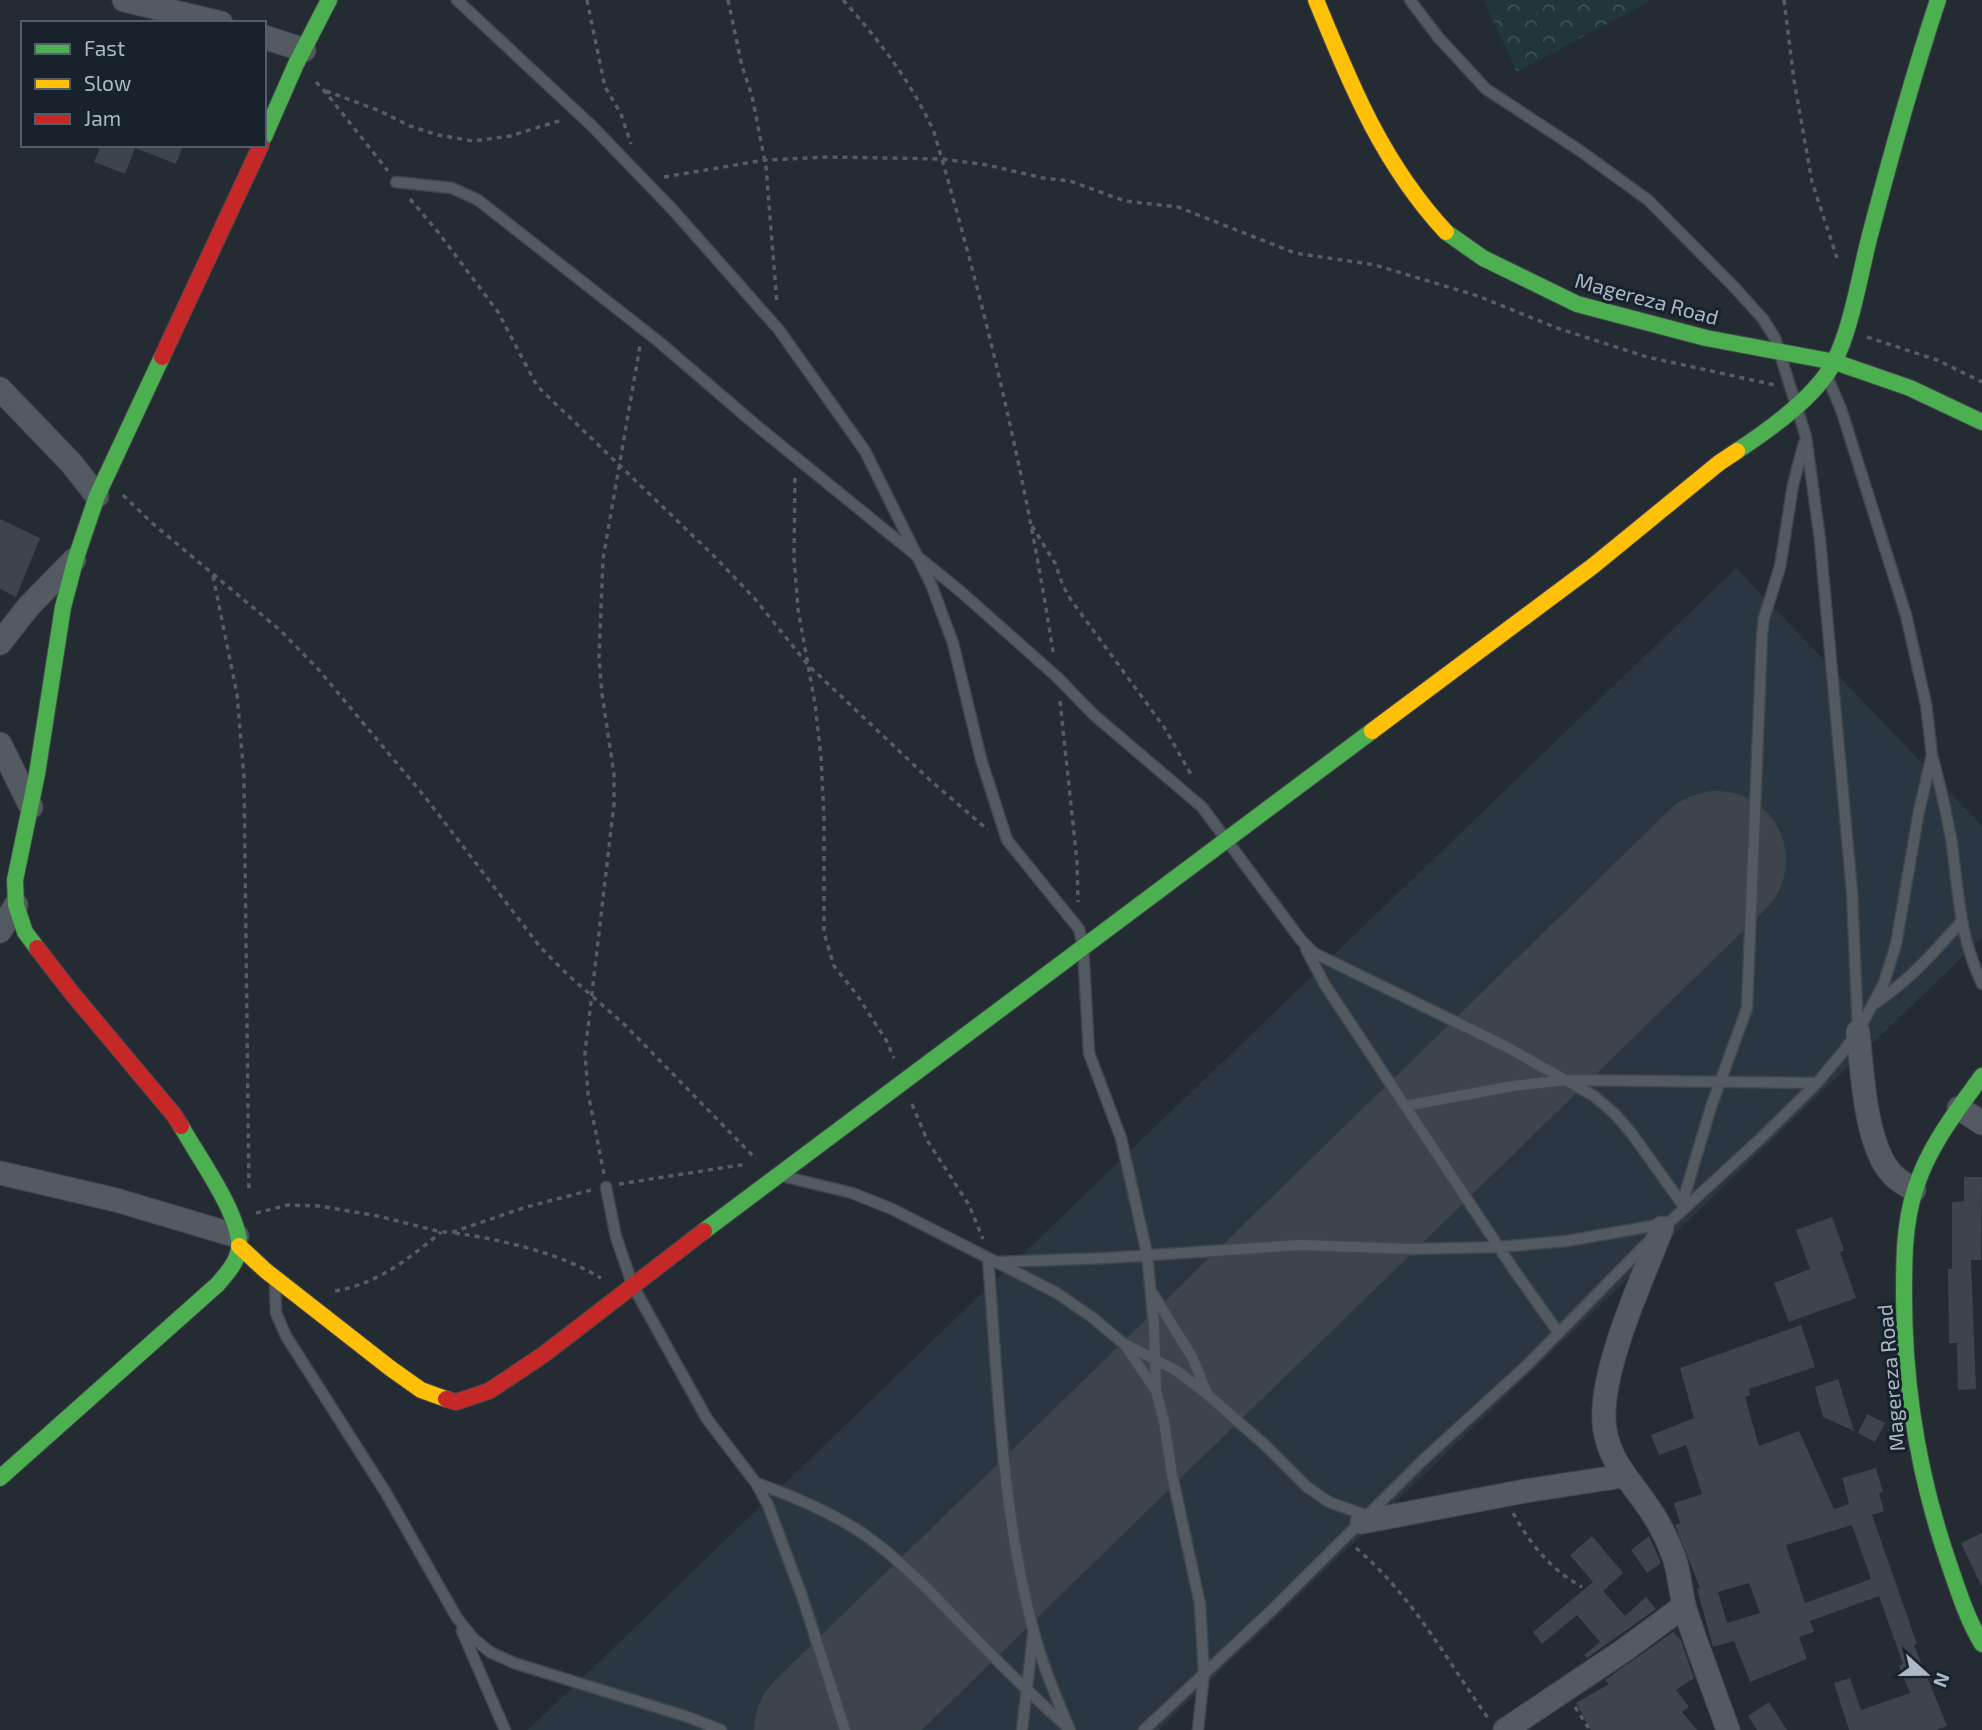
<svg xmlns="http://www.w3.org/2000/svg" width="1982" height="1730" font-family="'Exo 2',sans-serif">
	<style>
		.airport { fill: #2b3643 }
		.park { fill: url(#park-crowns) }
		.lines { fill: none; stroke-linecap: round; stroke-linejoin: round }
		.runway { stroke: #3e444b; stroke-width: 138 }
		.building { fill: #3e444b; fill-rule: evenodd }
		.lane-casing { stroke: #42474d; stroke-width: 13 }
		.street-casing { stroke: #42474d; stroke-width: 25 }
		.fast-casing { stroke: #42474d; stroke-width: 18 }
		.slow-casing { stroke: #42474d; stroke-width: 18 }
		.jam-casing { stroke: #42474d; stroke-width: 18 }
		.path { stroke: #565d64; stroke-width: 3.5; stroke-dasharray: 5 5; stroke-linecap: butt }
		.lane { stroke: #545a62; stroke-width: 10 }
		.street { stroke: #545a62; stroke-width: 23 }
		.fast { stroke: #4caf50; stroke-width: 16 }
		.slow { stroke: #ffc107; stroke-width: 16 }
		.jam { stroke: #c62828; stroke-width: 16 }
		.labels { text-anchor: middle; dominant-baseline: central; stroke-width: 6; stroke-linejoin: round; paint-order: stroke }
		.street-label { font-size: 21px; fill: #acb8c6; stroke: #17222d }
	</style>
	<defs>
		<pattern id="park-crowns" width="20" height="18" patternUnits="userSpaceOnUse" patternTransform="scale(1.75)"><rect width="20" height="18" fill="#213638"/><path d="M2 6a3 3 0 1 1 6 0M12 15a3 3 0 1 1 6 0" fill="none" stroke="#3f5153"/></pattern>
	</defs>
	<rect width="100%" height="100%" fill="#242b32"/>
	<!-- airport -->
	<path class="airport" d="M1736,568l246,258v112l-823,792h-631z"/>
	<!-- park -->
	<path class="park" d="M1483,0h169l-135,72z"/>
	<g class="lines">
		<!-- runway -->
		<path class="runway" d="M823,1730l894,-870"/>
	</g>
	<!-- building -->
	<path class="building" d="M101,145h82l-7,19 -41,-16 -10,26 -31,-12z
		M0,519l40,19 -24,59 -16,-8z
		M1964,1177h18l-1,83h-10l5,129 -18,1 -1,-47h-8l-1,-74h4v-67l12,-1z
		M1832,1217l12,33 -4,2 16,46 -67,24 -15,-39 36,-14 -14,-39z
		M1801,1325l14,42 -66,22 1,6 -5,2 14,49 40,-15 35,78 15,-5 -7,-26 34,-10 7,24 -4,1 5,18 -12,4 45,129 -3,1 33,81 -11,4h-87l-15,-47 16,-5 11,32 49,-17 -11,-27 4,-2 -24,-68 -69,25 4,11 -15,5 8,22 -57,23 -16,-41 -21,6 -16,-58 3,-1 -25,-63 5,-2 -6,-20 28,-9 -16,-49 -27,10 -8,-20 43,-17 -14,-50zM1852,1525l19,54 -66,24 -19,-58zM1749,1583l11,30 -33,10 -9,-31z
		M1838,1379l16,52 -31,-14 -8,-30z
		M1867,1414l18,9 -10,19 -17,-9z
		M1982,1533v54l-21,-44z
		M1592,1536l31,37 -20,18 22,25 21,-19 10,12 -69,49 -3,-3 16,-13 -23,-27 -35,29 -9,-12 60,-50 -23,-27z
		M1649,1536l12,27 -14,10 -16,-23z
		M1673,1632l8,8 13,38 -18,12 13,17 -7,5 15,18h-106l-15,-27 33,-19 -4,-4z
		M1769,1702l18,28h-30l-9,-14z"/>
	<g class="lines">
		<!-- lane casing -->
		<g class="lane-casing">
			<path id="lane" d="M457,0l135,126 81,84 106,120 86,121 66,133 22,59 28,116 26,81 72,89 4,17 6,107 32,85 26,116 7,71 2,66
				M1410,0l28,37 48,52 93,61 69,50 88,89 27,30 12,19 31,99 14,103 32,352 6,138
				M396,182l56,6 26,12 180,141 99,85 203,165 97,86 37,38 108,92 99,133 13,13 191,93 89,50 21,18 17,20 53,74
				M1933,759c7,26 13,52 18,79 8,54 7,94 31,146
				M1306,949l19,36 189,285 44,62
				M1876,1003c37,-26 55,-48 85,-81
				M1405,1106l108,-20 53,-6 251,3
				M786,1177l66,16 40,16 165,84 36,25 31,26 32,47 8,30 8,54 28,129 4,69 -6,57
				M606,1187l10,50 17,49 74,133 49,64 12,22 34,91 43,134
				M1682,1204l29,-97 36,-99 15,-373 2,-17 16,-51 13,-82 11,-42
				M1662,1229l97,-89 58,-57 21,-25 20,-26 26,-49 12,-39 23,-133 13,-56 -6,-51 -20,-89 -65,-206 -12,-28
				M988,1258c10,123 13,251 45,371 9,35 23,68 37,101
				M999,1262l108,-4 194,-13 109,4 89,-2 68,-6 96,-17
				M275,1285l1,28 10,23 100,157 71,125 17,21 16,13 24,11 174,54 33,13
				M1153,1294l39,63 15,36
				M1127,1345l50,26 31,24 58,51 41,41 22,15 39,14
				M756,1483c37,13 73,28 106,50 42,29 77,68 113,105 30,31 60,60 92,89
				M462,1631l43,99
				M1022,1730l11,-95
				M1144,1730l127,-119 152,-151 103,-94 124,-126"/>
		</g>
		<!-- street casing -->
		<g class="street-casing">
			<path id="street" d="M124,0l97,23
				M264,37l40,13
				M0,389l72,75 25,32
				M0,643l29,-37 45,-46
				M0,744l31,63
				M0,931l16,-26
				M1858,1032c4,38 7,113 34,142 6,7 15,11 22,16
				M1959,1108l23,15
				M0,1173l116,27 121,36
				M1662,1228c-20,52 -61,139 -58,193 2,35 21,53 40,80 12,16 23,37 30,56 6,17 6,35 11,52 13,41 29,81 43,121
				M1362,1522l163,-31 98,-15
				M1505,1730l118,-79 61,-45"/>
		</g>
		<!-- fast casing -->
		<g class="fast-casing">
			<path id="fast" d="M264,137l32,-73 33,-64
				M1446,232l37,26 94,46 129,34 129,24 75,26 72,34
				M1737,451c32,-21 79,-54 97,-89 18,-35 26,-89 36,-127 21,-80 42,-157 68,-235
				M37,948l-12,-16 -9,-27 -1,-25 22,-106 26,-167 13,-49 21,-62 65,-139
				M1982,1076c-26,36 -54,71 -67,114 -11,34 -11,70 -11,105 0,91 14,179 44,266 10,29 18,56 34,83
				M704,1231l668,-500
				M0,1478l218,-194c9,-11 20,-22 21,-37 2,-32 -42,-92 -58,-121"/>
		</g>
		<!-- slow casing -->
		<g class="slow-casing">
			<path id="slow" d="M1316,0c35,85 66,163 130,232
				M1372,731l221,-165 126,-103 18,-12
				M239,1246l27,25 124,97 31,22 25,9"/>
		</g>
		<!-- jam casing -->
		<g class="jam-casing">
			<path id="jam" d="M162,357l99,-212
				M37,948l34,44 103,123 7,11
				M446,1399l10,3 33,-11 54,-36 161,-124"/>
		</g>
		<!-- path -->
		<path class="path" d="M587,0l18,87 16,27 10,30
			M728,0l14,66 10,30 14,71 11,137
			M843,0c36,40 69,83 91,132 50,170 92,344 119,520
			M1784,0l10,80 18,102 25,76
			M316,82l11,12 61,77
			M326,91l54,20 30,15 28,9 35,6 37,-5 52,-16
			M664,177l101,-17 65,-3 112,2 45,6 56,13 27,3 55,20 53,6 117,46 80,12 103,31 79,32 90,29 128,28
			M410,199l28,33 60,80 39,74 179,172 39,41 53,66 123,116 57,49
			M1867,337l70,23 45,22
			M795,478l-1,80 4,51 17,95 6,53 3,61v115l10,33 23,29 29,45 8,18
			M123,495l29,28 129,108 37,38 107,128 116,151 27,27 57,50 131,134
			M1032,526l23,37 8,23 8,14 93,127 29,51
			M213,576l24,118 7,84 5,414
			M1060,701l17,161 1,40
			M912,1104l15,36 42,65 14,34
			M604,1174l-16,-81 -3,-40 29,-249v-30l-12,-80 -3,-36 4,-99 37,-213
			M619,1184l128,-20
			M256,1213l32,-8 31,1 59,10 63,16h12l70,-24 68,-18
			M455,1233c49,7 104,20 146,45
			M335,1291c42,-7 74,-32 106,-59
			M1513,1513c18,32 37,56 69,74
			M1356,1548c56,47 90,111 132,170
			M1575,1707l15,23"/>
		<!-- lane -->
		<use href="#lane" class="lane"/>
		<!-- street -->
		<use href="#street" class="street"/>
		<!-- fast -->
		<use href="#fast" class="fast"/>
		<!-- slow -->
		<use href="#slow" class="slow"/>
		<!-- jam -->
		<use href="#jam" class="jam"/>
	</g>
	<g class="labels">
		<!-- street labels -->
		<g class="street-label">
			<text transform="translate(1647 298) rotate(15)">Magereza Road</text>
			<text transform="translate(1890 1378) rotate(-95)">Magereza Road</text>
		</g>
	</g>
	<!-- legend -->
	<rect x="21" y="21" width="245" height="126" fill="#17222d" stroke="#535e6a" stroke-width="2"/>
	<rect x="35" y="44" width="35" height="10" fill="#4caf50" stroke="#535e6a" stroke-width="2"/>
	<text x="84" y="56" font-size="21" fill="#acb8c6">Fast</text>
	<rect x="35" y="79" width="35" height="10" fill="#ffc107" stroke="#535e6a" stroke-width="2"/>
	<text x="84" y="91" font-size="21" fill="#acb8c6">Slow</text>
	<rect x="35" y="114" width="35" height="10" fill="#c62828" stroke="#535e6a" stroke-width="2"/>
	<text x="84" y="126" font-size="21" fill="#acb8c6">Jam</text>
	<!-- north arrow -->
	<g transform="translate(1926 1674) rotate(111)" stroke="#17222d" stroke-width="5" paint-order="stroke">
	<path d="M0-5L12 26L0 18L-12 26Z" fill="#acb8c6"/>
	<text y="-10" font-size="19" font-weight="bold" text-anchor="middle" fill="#acb8c6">N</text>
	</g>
</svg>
